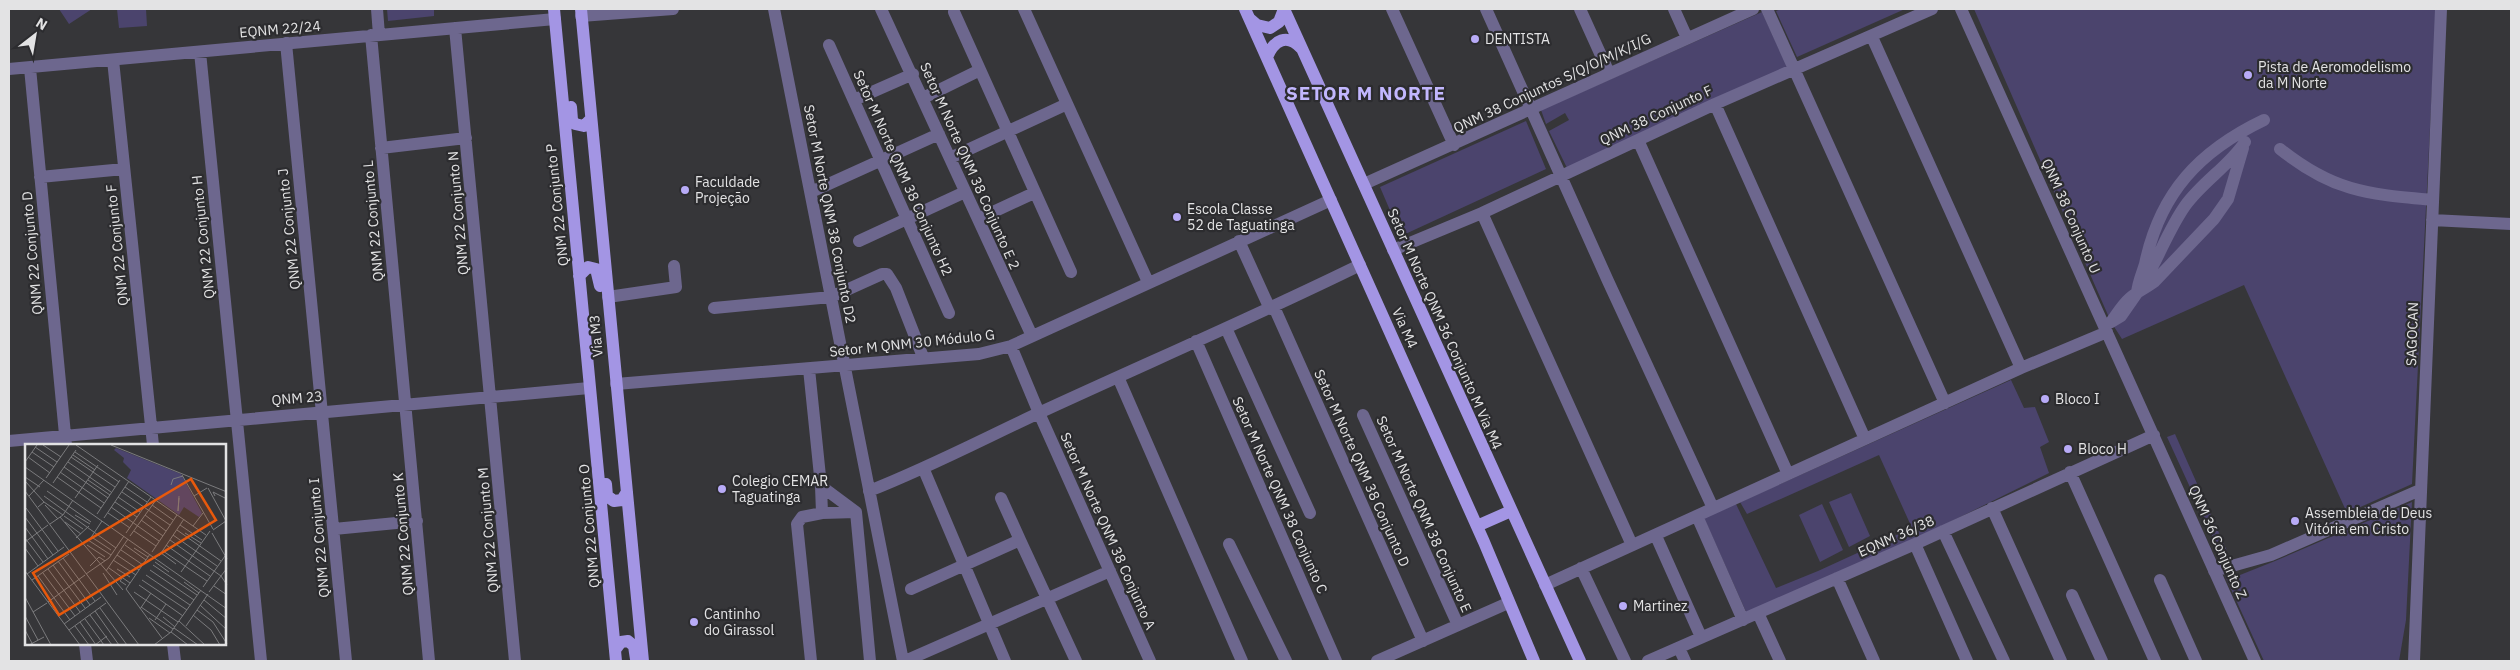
<svg xmlns="http://www.w3.org/2000/svg" width="2520" height="670" font-family="'IBM Plex Sans',sans-serif">
	<style>
		.green { fill: #4b446d }
		.lines { fill: none; stroke-linecap: round; stroke-linejoin: round }
		.minor { stroke: #6d678e; stroke-width: 12 }
		.major { stroke: #a395e4; stroke-width: 12 }
		.poi-dot { fill: #b8abf7; stroke: #2c2c2f; stroke-width: 2 }
		.labels { text-anchor: middle; dominant-baseline: central; stroke-width: 4.5; stroke-linejoin: round; paint-order: stroke }
		.street-label { font-size: 14px; fill: #e3e3e4; stroke: #2c2c2f }
		.poi-label { font-size: 14px; fill: #e3e3e4; stroke: #2c2c2f; text-anchor: start }
		.district-label { font-size: 19px; font-weight: bold; letter-spacing: 1px; fill: #c2b7fe; stroke: #2c2c2f }
		.inset-road { fill: none; stroke: #7b7b7d; stroke-width: 1 }
		.view { fill: #e8590c; fill-opacity: 0.15; stroke: #e8590c; stroke-width: 2.5 }
		.inset-edge { fill: none; stroke: #e3e3e4; stroke-width: 2.5 }
	</style>
	<rect width="100%" height="100%" fill="#363639"/>
	<!-- green -->
	<path class="green" d="M59,9h33l-23,15z
		M117,9h29l1,17 -28,2z
		M387,9h47v7l-46,5z
		M1781,9h124l-108,48 -21,-46z
		M1974,9h462l-24,475 -65,29 -103,-228 -122,54 -11,-17z
		M1762,12l26,56 -221,100 -18,-37 20,-11 -4,-7 -19,11 -5,-14z
		M1526,121l20,48 -145,67 -21,-49z
		M2011,380l13,28 11,-1 14,35 -9,5 9,26 -105,52 -197,89 -43,-96 32,-14 40,84 42,-17 94,-43 -33,-73 -132,59 -7,-12z
		M2175,434l52,117 -6,4 -54,-118z
		M1851,493l19,43 -21,11 -20,-45z
		M2412,502l-6,118 -7,41h-135l-39,-85 10,1 40,-16z
		M1822,504l21,46 -23,12 -21,-47z"/>
	<g class="lines">
		<!-- minor -->
		<path class="minor" d="M377,9l2,26
			M774,9l129,652
			M881,9l151,327
			M1024,9l124,273
			M1392,9l62,136
			M1486,9l122,272 105,227
			M1580,9l29,64
			M1674,9l13,29
			M1767,9l178,394
			M1961,9l294,652
			M954,12l117,260
			M581,16l92,-7
			M455,28l60,633
			M371,35l58,626
			M1872,37l149,331
			M286,43l60,618
			M829,45l120,268
			M200,52l61,609
			M113,60l40,385
			M30,68l36,377
			M9,69l546,-50
			M923,98l57,-28
			M854,100l59,-26
			M1715,104l150,335
			M1638,140l150,334
			M2245,142c-16,24 -43,40 -60,64 -19,27 -29,60 -48,87 1,-11 5,-19 8,-29 15,-71 54,-113 119,-144
			M381,148l85,-10
			M2280,149c54,43 87,45 153,51
			M950,158l117,-54
			M40,177l84,-8
			M1364,184l389,-175
			M811,192l128,-58
			M1482,213l150,332
			M978,219l56,-26
			M2432,220l79,4
			M859,241l106,-49
			M1239,241l31,68
			M1393,250l89,-37 233,-109 217,-95
			M2137,293l-16,23 -10,6c6,-8 11,-17 19,-24 7,-6 16,-10 24,-16l60,-63 14,-20 15,-51
			M608,297l68,-10 -2,-21
			M1274,307l149,334
			M714,308l117,-11 51,-23h5l9,14 27,69
			M1226,328l84,185
			M1196,341l140,320
			M1011,346l28,67 111,248
			M809,369l12,117 35,26 14,149
			M1118,377l124,284
			M616,384l363,-30 32,-8 320,-146
			M1363,415l95,210
			M9,441l580,-53
			M924,470l81,191
			M2070,472l85,189
			M869,491c59,-23 114,-52 172,-79 106,-49 213,-95 319,-147
			M1992,508l69,153
			M822,513l34,-1
			M1697,516l46,104
			M334,529l83,-8
			M1943,531l61,130
			M1656,536l45,101
			M1020,540l56,121
			M1229,544l57,117
			M1915,544l52,117
			M1581,568l44,93
			M2214,571l57,-16 149,-65
			M1837,578l37,83
			M2160,580l36,81
			M1545,585l476,-217 86,-36
			M911,589l109,-49 -19,-42
			M2072,595l30,66
			M1758,613l22,48
			M85,644l2,17
			M173,644l2,17
			M1679,648l6,13
			M811,661l-14,-137 5,-7 20,-4 -1,-27
			M905,661l205,-90
			M1377,661l131,-58
			M1648,661l267,-117 239,-109
			M2414,661l27,-652"/>
		<!-- major -->
		<path class="major" d="M554,9l62,652
			M581,9l62,652
			M1245,9l239,533 50,119
			M1284,9l296,652
			M1250,19l7,6 13,3 9,-6 5,-13
			M1267,57c7,-17 20,-24 34,-9
			M571,107l1,13 3,4 9,2 7,-7
			M579,276l9,-9 8,2 4,17
			M606,484l1,12 7,5 8,-1 5,-8
			M1477,526l34,-15
			M615,650l6,-8 7,-1 6,5 2,13"/>
	</g>
	<!-- markers -->
	<g class="poi-dot">
		<circle cx="1475" cy="39" r="5"/>
		<circle cx="2248" cy="75" r="5"/>
		<circle cx="685" cy="190" r="5"/>
		<circle cx="1177" cy="217" r="5"/>
		<circle cx="2045" cy="399" r="5"/>
		<circle cx="2068" cy="449" r="5"/>
		<circle cx="722" cy="489" r="5"/>
		<circle cx="2295" cy="521" r="5"/>
		<circle cx="1623" cy="606" r="5"/>
		<circle cx="694" cy="622" r="5"/>
	</g>
	<g class="labels">
		<!-- street labels -->
		<g class="street-label">
			<text transform="translate(280 29) rotate(-5)">EQNM 22/24</text>
			<text transform="translate(1552 83) rotate(-25)">QNM 38 Conjuntos S/Q/O/M/K/I/G</text>
			<text transform="translate(1656 115) rotate(-25)">QNM 38 Conjunto F</text>
			<text transform="translate(970 166) rotate(66)">Setor M Norte QNM 38 Conjunto E 2</text>
			<text transform="translate(903 173) rotate(66)">Setor M Norte QNM 38 Conjunto H2</text>
			<text transform="translate(557 205) rotate(-96)">QNM 22 Conjunto P</text>
			<text transform="translate(458 213) rotate(-95)">QNM 22 Conjunto N</text>
			<text transform="translate(830 214) rotate(79)">Setor M Norte QNM 38 Conjunto D2</text>
			<text transform="translate(2071 216) rotate(66)">QNM 38 Conjunto U</text>
			<text transform="translate(373 221) rotate(-95)">QNM 22 Conjunto L</text>
			<text transform="translate(289 229) rotate(-96)">QNM 22 Conjunto J</text>
			<text transform="translate(203 237) rotate(-96)">QNM 22 Conjunto H</text>
			<text transform="translate(117 245) rotate(-96)">QNM 22 Conjunto F</text>
			<text transform="translate(32 253) rotate(-95)">QNM 22 Conjunto D</text>
			<text transform="translate(1405 328) rotate(66)">Via M4</text>
			<text transform="translate(1445 329) rotate(66)">Setor M Norte QNM 36 Conjunto M Via M4</text>
			<text transform="translate(2412 334) rotate(-88)">SAGOCAN</text>
			<text transform="translate(596 336) rotate(-95)">Via M3</text>
			<text transform="translate(912 343) rotate(-6)">Setor M QNM 30 Módulo G</text>
			<text transform="translate(297 398) rotate(-5)">QNM 23</text>
			<text transform="translate(1362 468) rotate(66)">Setor M Norte QNM 38 Conjunto D</text>
			<text transform="translate(1280 495) rotate(66)">Setor M Norte QNM 38 Conjunto C</text>
			<text transform="translate(1424 514) rotate(66)">Setor M Norte QNM 38 Conjunto E</text>
			<text transform="translate(589 526) rotate(-95)">QNM 22 Conjunto O</text>
			<text transform="translate(488 530) rotate(-95)">QNM 22 Conjunto M</text>
			<text transform="translate(1108 531) rotate(66)">Setor M Norte QNM 38 Conjunto A</text>
			<text transform="translate(403 534) rotate(-95)">QNM 22 Conjunto K</text>
			<text transform="translate(1896 536) rotate(-24)">EQNM 36/38</text>
			<text transform="translate(319 538) rotate(-95)">QNM 22 Conjunto I</text>
			<text transform="translate(2218 542) rotate(66)">QNM 36 Conjunto Z</text>
		</g>
		<!-- poi labels -->
		<g class="poi-label">
			<text x="1485" y="39">DENTISTA</text>
			<text x="2258" y="67">Pista de Aeromodelismo<tspan x="2258" dy="16">da M Norte</tspan></text>
			<text x="695" y="182">Faculdade<tspan x="695" dy="16">Projeção</tspan></text>
			<text x="1187" y="209">Escola Classe<tspan x="1187" dy="16">52 de Taguatinga</tspan></text>
			<text x="2055" y="399">Bloco I</text>
			<text x="2078" y="449">Bloco H</text>
			<text x="732" y="481">Colegio CEMAR<tspan x="732" dy="16">Taguatinga</tspan></text>
			<text x="2305" y="513">Assembleia de Deus<tspan x="2305" dy="16">Vitória em Cristo</tspan></text>
			<text x="1633" y="606">Martinez</text>
			<text x="704" y="614">Cantinho<tspan x="704" dy="16">do Girassol</tspan></text>
		</g>
		<!-- district labels -->
		<g class="district-label">
			<text x="1366" y="93">SETOR M NORTE</text>
		</g>
	</g>
	<!-- overview -->
	<g transform="translate(25 444)">
		<rect width="201" height="201" fill="#363639"/>
		<path d="M91,4l65,26 21,39 -3,4 -15,-10 -5,8 -52,-37 4,-8 -8,-8 1,-4 -10,-8z" fill="#4b446d"/>
		<path class="inset-road" d="M18,1l18,12M51,1l130,90M86,1l116,47M10,3l22,15M7,8l22,15M50,8l44,30M48,11l22,15M3,13l22,16M46,13l44,30M0,18l12,-17M43,18l43,30M0,23l202,142M39,23l44,31M35,28l44,31M157,31l31,54M0,33l15,10M32,33l44,31M21,34l23,-33M63,36l22,15M0,37l19,21 -6,5M28,39l23,-33M146,41l2,-6 10,-3M100,43l22,15M183,44l18,33 -13,9M0,47l114,154M22,47l44,31M97,48l48,33M4,52l15,-16M19,52l72,52M169,52l13,-8M190,52l-2,-4 14,7M93,53l22,15M50,54l23,-33M154,54l-1,13 1,-15M19,58l19,13M90,58l22,15M20,61l13,14M127,61l21,15M86,63l48,34M1,64l32,43M83,69l22,15M72,70l23,-34M50,71l15,9M120,71l21,16M39,72l19,13M0,73l28,38M35,73l63,73M79,74l25,-37M116,76l22,16M40,78l16,12M25,80l13,-9 10,-15M155,81l22,15M168,82l10,-13M0,83l23,32M152,86l44,31M109,87l22,15M101,89l25,-36M160,89l16,10M187,89l15,26M148,91l44,31M105,92l26,-36M0,94l18,24M51,94l13,-12M68,94l18,12M63,96l23,15M145,96l51,36 6,9M0,98l23,-17M62,101l18,12M100,101l21,15M141,101l44,31M0,104l13,18M109,104l14,9M96,106l22,15M138,107l44,30M45,108l20,-13 12,-18M127,108l25,-37M136,109l15,11M92,111l22,15M134,112l25,-37M38,114l32,43M88,116l23,15M33,117l32,44M130,118l14,10M28,121l32,43M128,121l44,30M65,122l9,-9 6,4M84,124l21,15M23,125l32,43M92,125l13,8M125,126l44,30M0,127l55,74M81,127l22,-32M156,128l29,-41M18,129l32,43M78,129l14,22M2,130l37,-27M61,130l23,-16 15,-22M100,130l-5,7 6,4M121,131l44,30M13,132l32,44M7,136l37,-26M117,136l45,30M159,138l15,11M114,141l44,31M189,142l13,9M178,143l22,-31M101,145l36,49M101,145l24,-35M109,148l44,30M184,148l18,-24M0,153l26,48M179,156l23,19M23,158l37,-27M175,161l27,25M116,163l32,22M75,164l27,37M115,165l11,-16M172,166l16,12 14,22M70,167l24,34M8,168l14,-9M65,171l22,30M168,171l18,15 9,15M0,172l13,24M138,173l12,10M124,174l21,15M60,175l19,26M130,176l11,-16M154,177l26,24M55,178l16,23M39,180l37,-27M50,182l14,19M161,182l22,-32M149,184l24,17M0,186l8,15M44,186l37,-27M146,188l17,13M4,201l15,-8M70,201l12,-9M129,201l17,-13 30,-42"/>
		<path class="view" d="M166,35l25,41 -157,95 -26,-42z"/>
		<rect width="201" height="201" class="inset-edge"/>
	</g>
	<!-- border -->
	<rect width="2520" height="670" fill="none" stroke="#e3e3e4" stroke-width="20"/>
	<!-- north arrow -->
	<g transform="translate(35 35) rotate(31)" stroke="#2c2c2f" stroke-width="4" paint-order="stroke">
	<path d="M0-4L9 19L0 12L-9 19Z" fill="#e3e3e4"/>
	<text y="-8" font-size="14" font-weight="bold" text-anchor="middle" fill="#e3e3e4">N</text>
	</g>
</svg>
